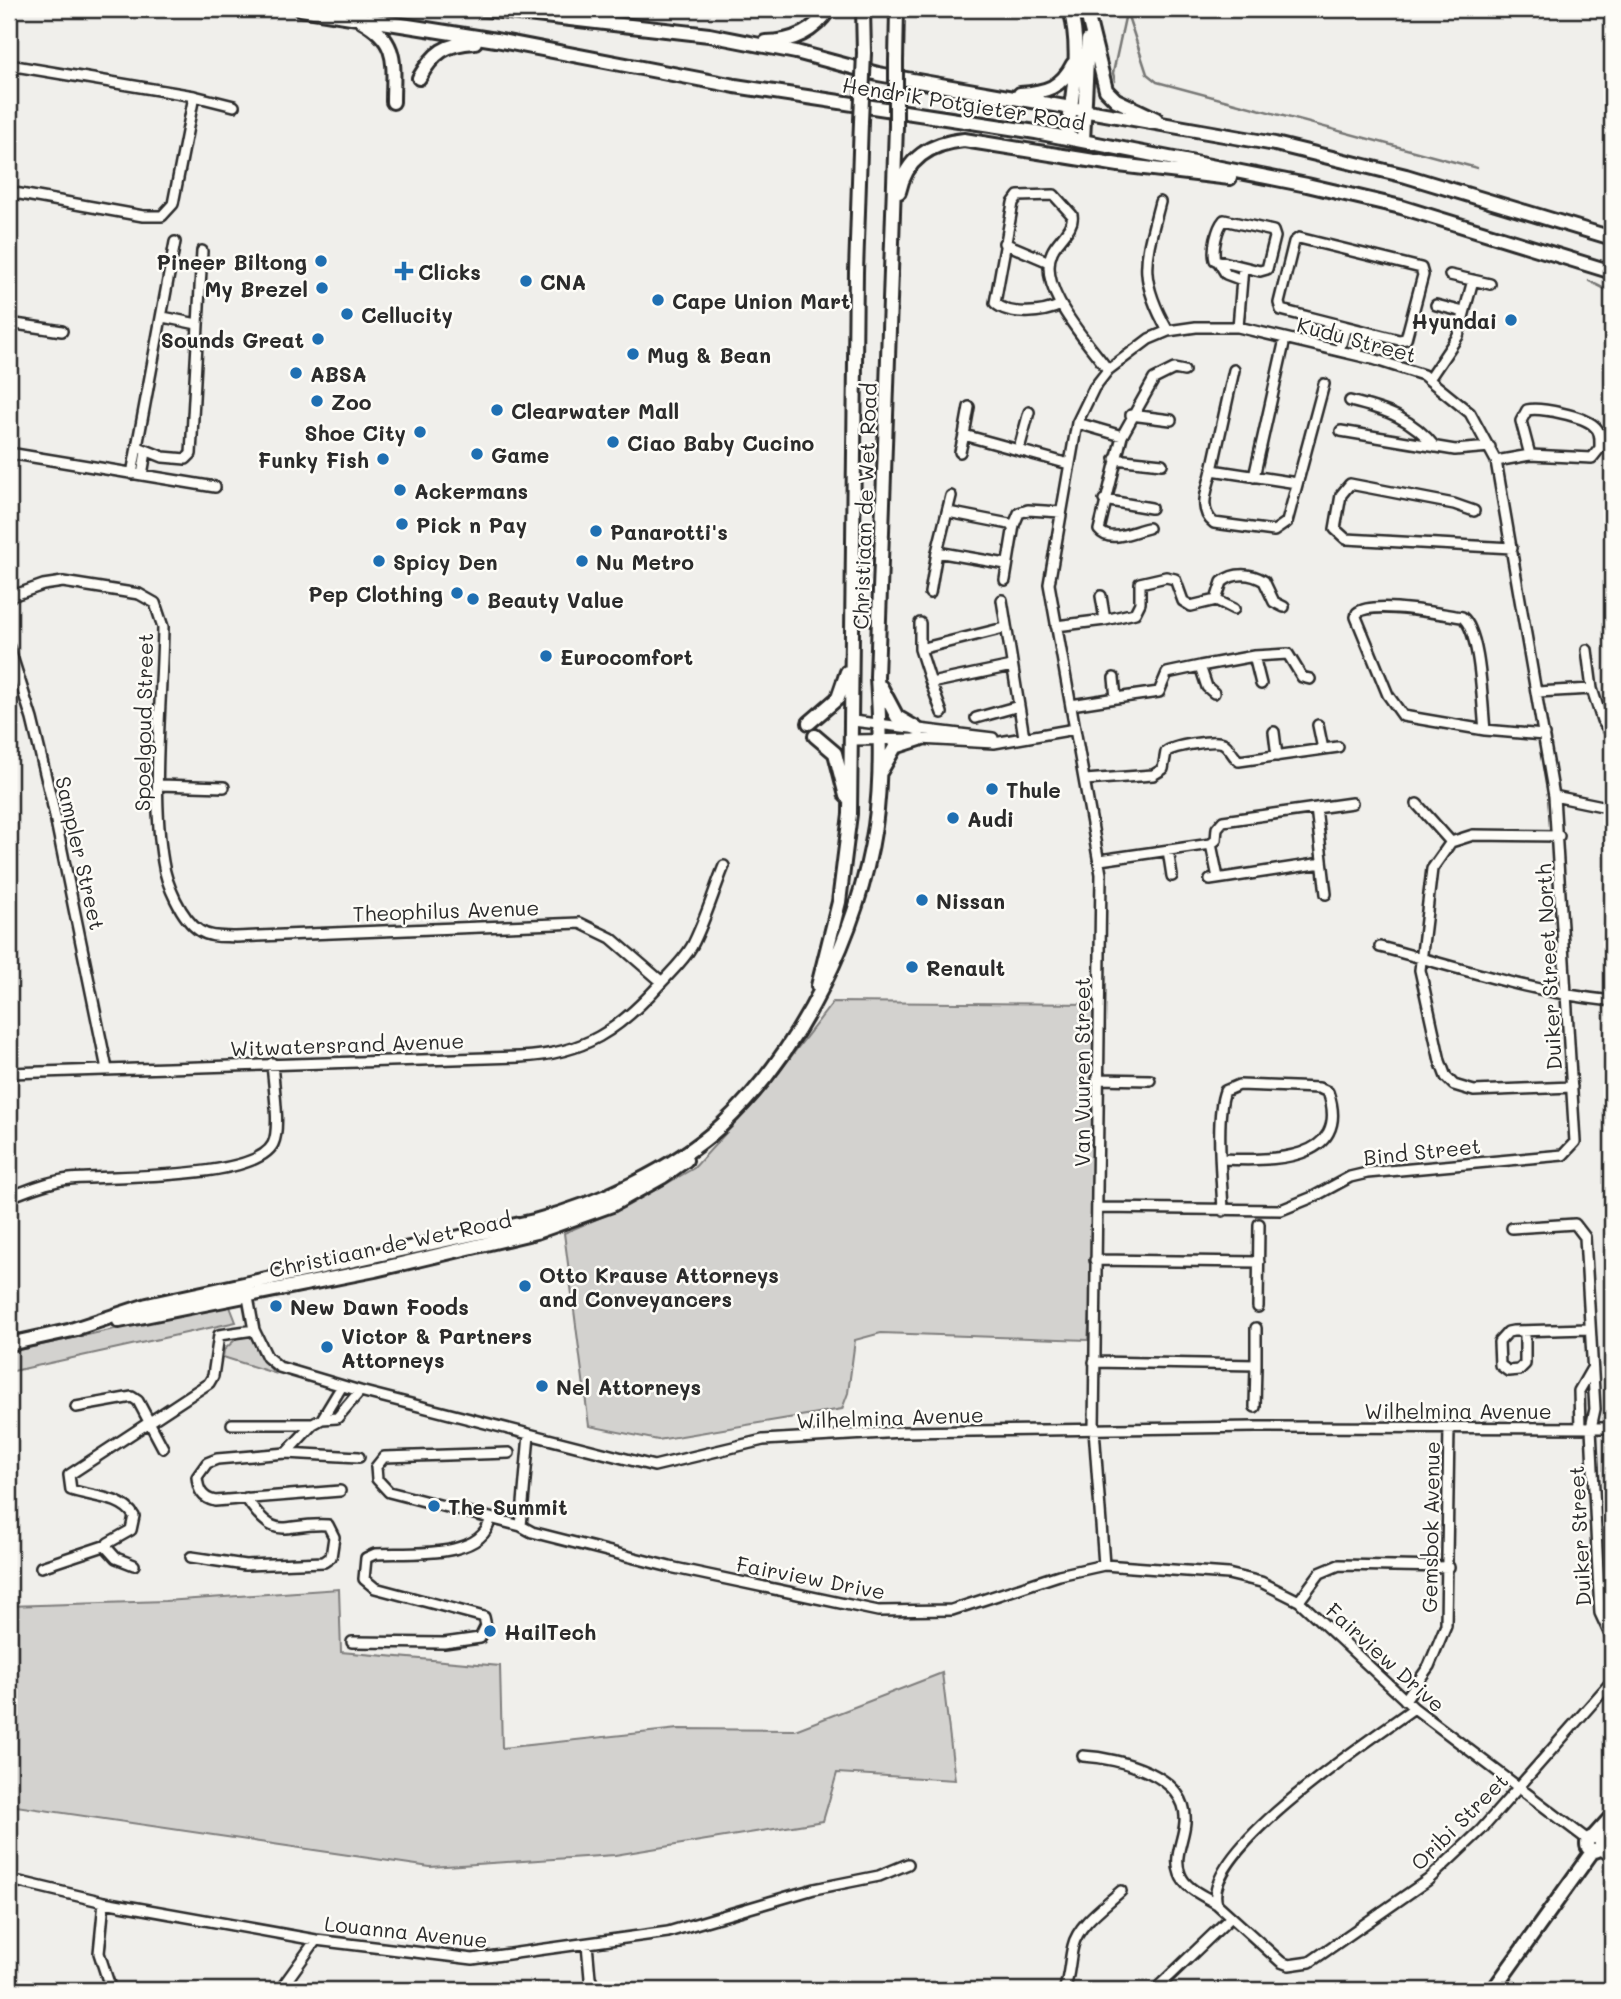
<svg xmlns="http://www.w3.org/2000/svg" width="1621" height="1999" font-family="Mali,sans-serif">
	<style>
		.green { fill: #d3d2cf; stroke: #7f7e7d; stroke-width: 2 }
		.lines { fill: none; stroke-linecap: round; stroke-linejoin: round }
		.stream { stroke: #777775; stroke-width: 2.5 }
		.street-casing { stroke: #2b2b2b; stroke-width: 14 }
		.secondary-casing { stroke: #2b2b2b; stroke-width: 18 }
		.street { stroke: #fdfcf7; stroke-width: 9 }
		.secondary { stroke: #fdfcf7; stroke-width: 12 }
		.secondary-bridge-casing { stroke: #2b2b2b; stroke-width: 18; stroke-linecap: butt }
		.secondary-bridge { stroke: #fdfcf7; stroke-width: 12 }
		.poi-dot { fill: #1f6fb2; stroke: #fdfcf7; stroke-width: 2.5 }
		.labels { text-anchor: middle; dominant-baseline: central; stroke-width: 5; stroke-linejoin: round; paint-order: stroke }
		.street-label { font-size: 21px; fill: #2b2b2b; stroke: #fdfcf7 }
		.poi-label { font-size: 21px; font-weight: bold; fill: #2b2b2b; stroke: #fdfcf7; text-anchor: start }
	</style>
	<rect width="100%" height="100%" fill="#f0efeb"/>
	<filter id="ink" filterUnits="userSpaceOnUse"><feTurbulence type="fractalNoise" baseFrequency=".0143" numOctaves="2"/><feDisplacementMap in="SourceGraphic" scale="14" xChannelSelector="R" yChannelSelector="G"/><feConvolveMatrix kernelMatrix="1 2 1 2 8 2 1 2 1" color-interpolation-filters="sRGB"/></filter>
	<g filter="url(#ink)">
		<!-- green -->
		<path class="green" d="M833,1002l260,2 5,204 -10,132 -207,-7 -26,7 -7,53 -6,16 -184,31 -69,-14 -25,-193 63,-27 67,-38 72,-79z
			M229,1304l7,18 -227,50v-20z
			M252,1336l6,17 16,20 -51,-16 1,-7 13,-12z
			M339,1589l2,63 159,14 2,82 176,-19 117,1 147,-57 13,107 -118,-7 -14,48 -208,34 -185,12 -421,-62v-199l156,-5z"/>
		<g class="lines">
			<!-- stream -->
			<path class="stream" d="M1126,10l21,64 10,8 320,86
				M1115,81l-2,-8 13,-60
				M1589,281l22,11"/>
			<!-- street casing -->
			<g class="street-casing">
				<path id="street" d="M9,65l185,31 40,10
					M9,192l134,24h19l11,-12 21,-108
					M1160,202c-15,58 -23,74 8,129
					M1224,220l49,11 2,6 -8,32 -7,2 -45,-11c-3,-11 2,-32 9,-40z
					M1299,238l122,30 2,7 -17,64 -7,1 -118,-30 -2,-7 15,-61z
					M1004,243l45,19
					M1218,261l8,13 16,6
					M1450,275l40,9
					M1061,305c-17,8 -51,12 -66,-2l18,-100 5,-7 36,-1 18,20c3,13 -15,25 -20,37 -16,37 36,90 56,118
					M1436,305l28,7
					M163,317l34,7
					M9,323l53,8
					M1238,327l5,-60
					M1339,351l7,-24
					M1356,355l8,-23
					M1234,370l-22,100 85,13
					M1429,379l29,-43 15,-56
					M1350,401c36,9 62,17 85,46
					M1131,415l40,5
					M1077,423l45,13 32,-57 20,-10 10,2
					M1341,431l114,19 35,-3
					M964,435l5,-28
					M1122,436l-23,94c11,14 34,1 49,-2
					M138,447l25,10 23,2 5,-5 11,-203
					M1019,449l10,-37
					M960,452l4,-17 105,29
					M9,453l206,34
					M1115,459l47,5
					M1496,461l34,-6 -9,-34 6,-11c13,-3 57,6 67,16 7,5 6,14 6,22l-8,10 -62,-3
					M1212,470c-4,18 -15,40 2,53l60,8 13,-9 37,-138
					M132,474l43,-232
					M142,475l4,-23
					M1254,477l31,-138
					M1104,500l47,8
					M1474,511l-20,-7 -104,-20 -9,11 -6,34 11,10 166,9
					M948,512l66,13
					M937,552l14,-56
					M1005,580l9,-55 5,-12 9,-3 33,2
					M930,593l7,-41 69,12
					M9,597l34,-12 20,-3 76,12 16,9 8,24c-1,73 -12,164 0,235 3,21 18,57 37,69 11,7 24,5 36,6l344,-14 31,15 51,44
					M1002,600l22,137
					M1216,600l18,9
					M1105,620l30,-7 5,-10v-20l26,-6 9,2 8,22 8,5 25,-6 6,-18c12,-10 29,-9 42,-1l10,21 10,5
					M920,623v26l11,34
					M1056,626l49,-6 -4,-24
					M9,647l23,72 20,83 55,267
					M920,649l84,-21
					M1254,656l34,-2 14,23 8,2
					M1200,666l54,-10 7,28
					M1592,689l10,31 10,15
					M1537,692l55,-3 -5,-39
					M1116,698l43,-6 8,-19 33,-7 7,21 7,6
					M1071,705l45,-7 -2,-20
					M942,713l-11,-30 81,-17
					M976,718l43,-12
					M853,721l140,17
					M1318,725l5,24
					M1485,730c-3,-25 -4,-99 -23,-113 -22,-3 -89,-17 -105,-4l-1,4 32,78 15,21 82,14 59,5
					M1274,732l3,24
					M853,740l67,-1 74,4 81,-14
					M1085,780l68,-5 10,-6 3,-17c7,-6 48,-13 57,-9 7,4 9,13 16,18l99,-14
					M160,785l64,2
					M1554,796l58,12
					M1417,804l34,38
					M1316,808l10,86
					M1559,836l-86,-1 -22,7 -19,27 -12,101 20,91 6,16 8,8 20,6 98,-4
					M1211,844l7,34
					M1168,850l4,26
					M1100,860l111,-16 5,-4 1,-12 6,-7 129,-18
					M1210,880l112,-17
					M1380,947c77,20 153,46 232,54
					M9,1073l511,-16c65,-3 99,-27 141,-74 11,-12 23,-23 31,-37 13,-25 21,-53 32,-80
					M1097,1079l53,1
					M1222,1159c45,2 131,4 106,-67l-9,-4 -80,-3 -14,6c-10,26 -3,90 -2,120
					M9,1197c20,-7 40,-16 61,-18 39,-4 184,2 203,-35 8,-16 0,-62 -1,-81
					M1098,1208l183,2 32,-13 37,-20 17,-4 196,-18 12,-13 -21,-346 -58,-335 -26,-48 -47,-38 -50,-16 -135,-32h-42l-28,4 -19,8 -41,31 -14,18 -17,35 -28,161 52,290 -7,555 10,136
					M1512,1228l63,-4 10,13 10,172 -4,19 9,185 12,26
					M1095,1260l164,2
					M247,1292l7,38 13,27 12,10 81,24 294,75 109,-26 139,-8 354,-5 356,1
					M1258,1307l1,-83
					M1525,1331v33l-6,6 -11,1 -8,-6 -1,-23 9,-10 5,-1 76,-2
					M1094,1362l162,3v-37
					M76,1407l56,-10 6,4 25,47
					M1255,1407l1,-42
					M322,1419l20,-33
					M232,1424h81l9,-5 15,-1 23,-27
					M313,1424l-27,29 -69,6 -10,4 -10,14c1,13 5,21 18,24l125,-10
					M1580,1428l-1,-37 12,-21
					M529,1435l-8,91 11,6 138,35 208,44 74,-1 107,-35 45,-10 124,9 33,8 38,19 115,107 174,132
					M286,1453l73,4
					M509,1453l-125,4 -8,10 1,12 12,13 132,34
					M191,1557l54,8 79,-3 7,-5 3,-20 -6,-12c-46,-3 -50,20 -82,-27
					M134,1565l-18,-7 -9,-10 1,-5 23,-13 3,-14c-12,-20 -43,-19 -63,-26l-2,-15 140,-92 4,-7 6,-41 35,-5
					M41,1567l66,-22
					M1299,1601l21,-28 19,-8 110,2
					M352,1642l92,1 36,-5 6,-12 -2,-9 -109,-29 -11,-9 2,-21 9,-4c32,-2 107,6 115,-34
					M1405,1700l24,-34 17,-41 3,-198
					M1414,1708c-39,29 -215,143 -197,196l64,58 8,3 21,-3 118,-82 53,-50 131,-149
					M1083,1756c35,2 106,19 102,66 -1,17 -12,35 -5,52 5,15 25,22 37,30
					M1600,1849l12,9
					M20,1882l84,20 212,38 157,19 195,-27 146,-43 65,-13 29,-12
					M104,1902l-5,51 12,37
					M587,1944l3,34 6,12
					M280,1990l36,-50
					M1064,1990c6,-15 5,-28 9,-44 5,-22 32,-40 48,-55
					M1155,1990l75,-72"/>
			</g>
			<!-- secondary casing -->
			<g class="secondary-casing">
				<path id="secondary" d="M301,9l195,31 239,46 301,46 271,53 94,22 211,65
					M483,9l226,26 87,17 82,22 397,70 131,32 206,62
					M863,9l1,44
					M1086,9l20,81 10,10 40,19
					M362,21c38,21 31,44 31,81
					M765,42c28,0 49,-10 64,-33
					M896,61l1,-52
					M419,78c15,-26 26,-34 56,-36
					M1020,94c26,-2 41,-6 53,-30
					M1067,138c5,-42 15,-87 3,-129
					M1083,141l5,-101
					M899,192c7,-34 32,-49 65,-52l155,25 111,13
					M881,687l16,30 19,11
					M809,723l29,-25 9,-26
					M815,736l20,17 11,43
					M881,771l14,-24 25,-8
					M818,986l21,-84 11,-88 6,-542 5,-151
					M119,1321l256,-51 161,-38 76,-27 50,-28 24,-17
					M71,1330l76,-25 387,-84c64,-17 139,-51 188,-96 79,-74 137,-193 153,-299 7,-48 5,-100 2,-149l19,-551
					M9,1344l68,-15
					M1587 1844a7 7 0 1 1 14 0a7 7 0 1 1-14 0Z
					M1593,1837l19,-21
					M1493,1990l99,-138"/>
			</g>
			<!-- street -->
			<use href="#street" class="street"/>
			<!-- secondary -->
			<use href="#secondary" class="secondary"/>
			<!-- secondary-bridge casing -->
			<g class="secondary-bridge-casing">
				<path id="secondary-bridge" d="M861,121l3,-68
					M896,126v-65"/>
			</g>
			<!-- secondary-bridge -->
			<use href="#secondary-bridge" class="secondary-bridge"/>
		</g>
	</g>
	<!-- markers -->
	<g class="poi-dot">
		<circle cx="321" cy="261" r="7"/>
		<path d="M400.5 260.5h7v7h7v7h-7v7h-7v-7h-7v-7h7z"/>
		<circle cx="526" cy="281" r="7"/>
		<circle cx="322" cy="288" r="7"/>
		<circle cx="658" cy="300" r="7"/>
		<circle cx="347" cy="314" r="7"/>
		<circle cx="1511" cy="320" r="7"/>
		<circle cx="318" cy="339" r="7"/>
		<circle cx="633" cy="354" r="7"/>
		<circle cx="296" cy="373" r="7"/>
		<circle cx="317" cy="401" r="7"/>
		<circle cx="497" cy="410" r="7"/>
		<circle cx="420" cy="432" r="7"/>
		<circle cx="613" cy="442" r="7"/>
		<circle cx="477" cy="454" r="7"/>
		<circle cx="383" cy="459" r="7"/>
		<circle cx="400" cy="490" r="7"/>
		<circle cx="402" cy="524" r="7"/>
		<circle cx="596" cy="531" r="7"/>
		<circle cx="379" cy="561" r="7"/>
		<circle cx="582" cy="561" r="7"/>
		<circle cx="457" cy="593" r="7"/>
		<circle cx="473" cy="599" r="7"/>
		<circle cx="546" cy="656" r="7"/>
		<circle cx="992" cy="789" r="7"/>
		<circle cx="953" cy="818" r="7"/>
		<circle cx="922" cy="900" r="7"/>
		<circle cx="912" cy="967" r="7"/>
		<circle cx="525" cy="1286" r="7"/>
		<circle cx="276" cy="1306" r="7"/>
		<circle cx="327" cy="1347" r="7"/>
		<circle cx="542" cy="1386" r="7"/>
		<circle cx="434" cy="1506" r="7"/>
		<circle cx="490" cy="1631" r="7"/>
	</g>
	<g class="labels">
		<!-- street labels -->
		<g class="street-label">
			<text transform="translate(964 103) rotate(9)">Hendrik Potgieter Road</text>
			<text transform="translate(1357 339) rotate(15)">Kudu Street</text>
			<text transform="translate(864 506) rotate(-88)">Christiaan de Wet Road</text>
			<text transform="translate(143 722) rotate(-89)">Spoelgoud Street</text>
			<text transform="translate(81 853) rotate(77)">Sampler Street</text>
			<text transform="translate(446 910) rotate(-2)">Theophilus Avenue</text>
			<text transform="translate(1548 967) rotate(-93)">Duiker Street North</text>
			<text transform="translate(347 1044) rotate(-2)">Witwatersrand Avenue</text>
			<text transform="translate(1081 1072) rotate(-90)">Van Vuuren Street</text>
			<text transform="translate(1422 1151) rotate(-6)">Bind Street</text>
			<text transform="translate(390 1244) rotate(-12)">Christiaan de Wet Road</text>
			<text x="1458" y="1410">Wilhelmina Avenue</text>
			<text transform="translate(890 1417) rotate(-2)">Wilhelmina Avenue</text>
			<text transform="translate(1430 1527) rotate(-89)">Gemsbok Avenue</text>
			<text transform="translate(1579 1536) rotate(-93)">Duiker Street</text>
			<text transform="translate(811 1577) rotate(11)">Fairview Drive</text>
			<text transform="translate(1386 1657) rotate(42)">Fairview Drive</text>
			<text transform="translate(1459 1821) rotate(-45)">Oribi Street</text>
			<text transform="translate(406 1931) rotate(6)">Louanna Avenue</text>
		</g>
		<!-- poi labels -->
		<g class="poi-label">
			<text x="307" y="261" text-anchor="end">Pineer Biltong</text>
			<text x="418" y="271">Clicks</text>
			<text x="540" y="281">CNA</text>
			<text x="308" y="288" text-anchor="end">My Brezel</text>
			<text x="672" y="300">Cape Union Mart</text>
			<text x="361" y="314">Cellucity</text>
			<text x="1497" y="320" text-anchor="end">Hyundai</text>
			<text x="304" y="339" text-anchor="end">Sounds Great</text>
			<text x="647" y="354">Mug &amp; Bean</text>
			<text x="310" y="373">ABSA</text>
			<text x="331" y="401">Zoo</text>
			<text x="511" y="410">Clearwater Mall</text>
			<text x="406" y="432" text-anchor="end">Shoe City</text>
			<text x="627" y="442">Ciao Baby Cucino</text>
			<text x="491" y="454">Game</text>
			<text x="369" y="459" text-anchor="end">Funky Fish</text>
			<text x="414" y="490">Ackermans</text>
			<text x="416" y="524">Pick n Pay</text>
			<text x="610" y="531">Panarotti's</text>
			<text x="393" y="561">Spicy Den</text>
			<text x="596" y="561">Nu Metro</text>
			<text x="443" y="593" text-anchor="end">Pep Clothing</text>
			<text x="487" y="599">Beauty Value</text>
			<text x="560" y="656">Eurocomfort</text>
			<text x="1006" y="789">Thule</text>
			<text x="967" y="818">Audi</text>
			<text x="936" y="900">Nissan</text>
			<text x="926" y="967">Renault</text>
			<text x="539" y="1274">Otto Krause Attorneys<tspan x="539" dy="24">and Conveyancers</tspan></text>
			<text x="290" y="1306">New Dawn Foods</text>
			<text x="341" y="1335">Victor &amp; Partners<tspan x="341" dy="24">Attorneys</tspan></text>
			<text x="556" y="1386">Nel Attorneys</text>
			<text x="448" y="1506">The Summit</text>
			<text x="504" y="1631">HailTech</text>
		</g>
	</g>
	<!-- margin -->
	<rect width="1621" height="1999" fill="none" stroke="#fdfcf7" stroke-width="35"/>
	<rect x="18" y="18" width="1586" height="1964" fill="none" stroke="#2b2b2b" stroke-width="2.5" filter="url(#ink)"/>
</svg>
